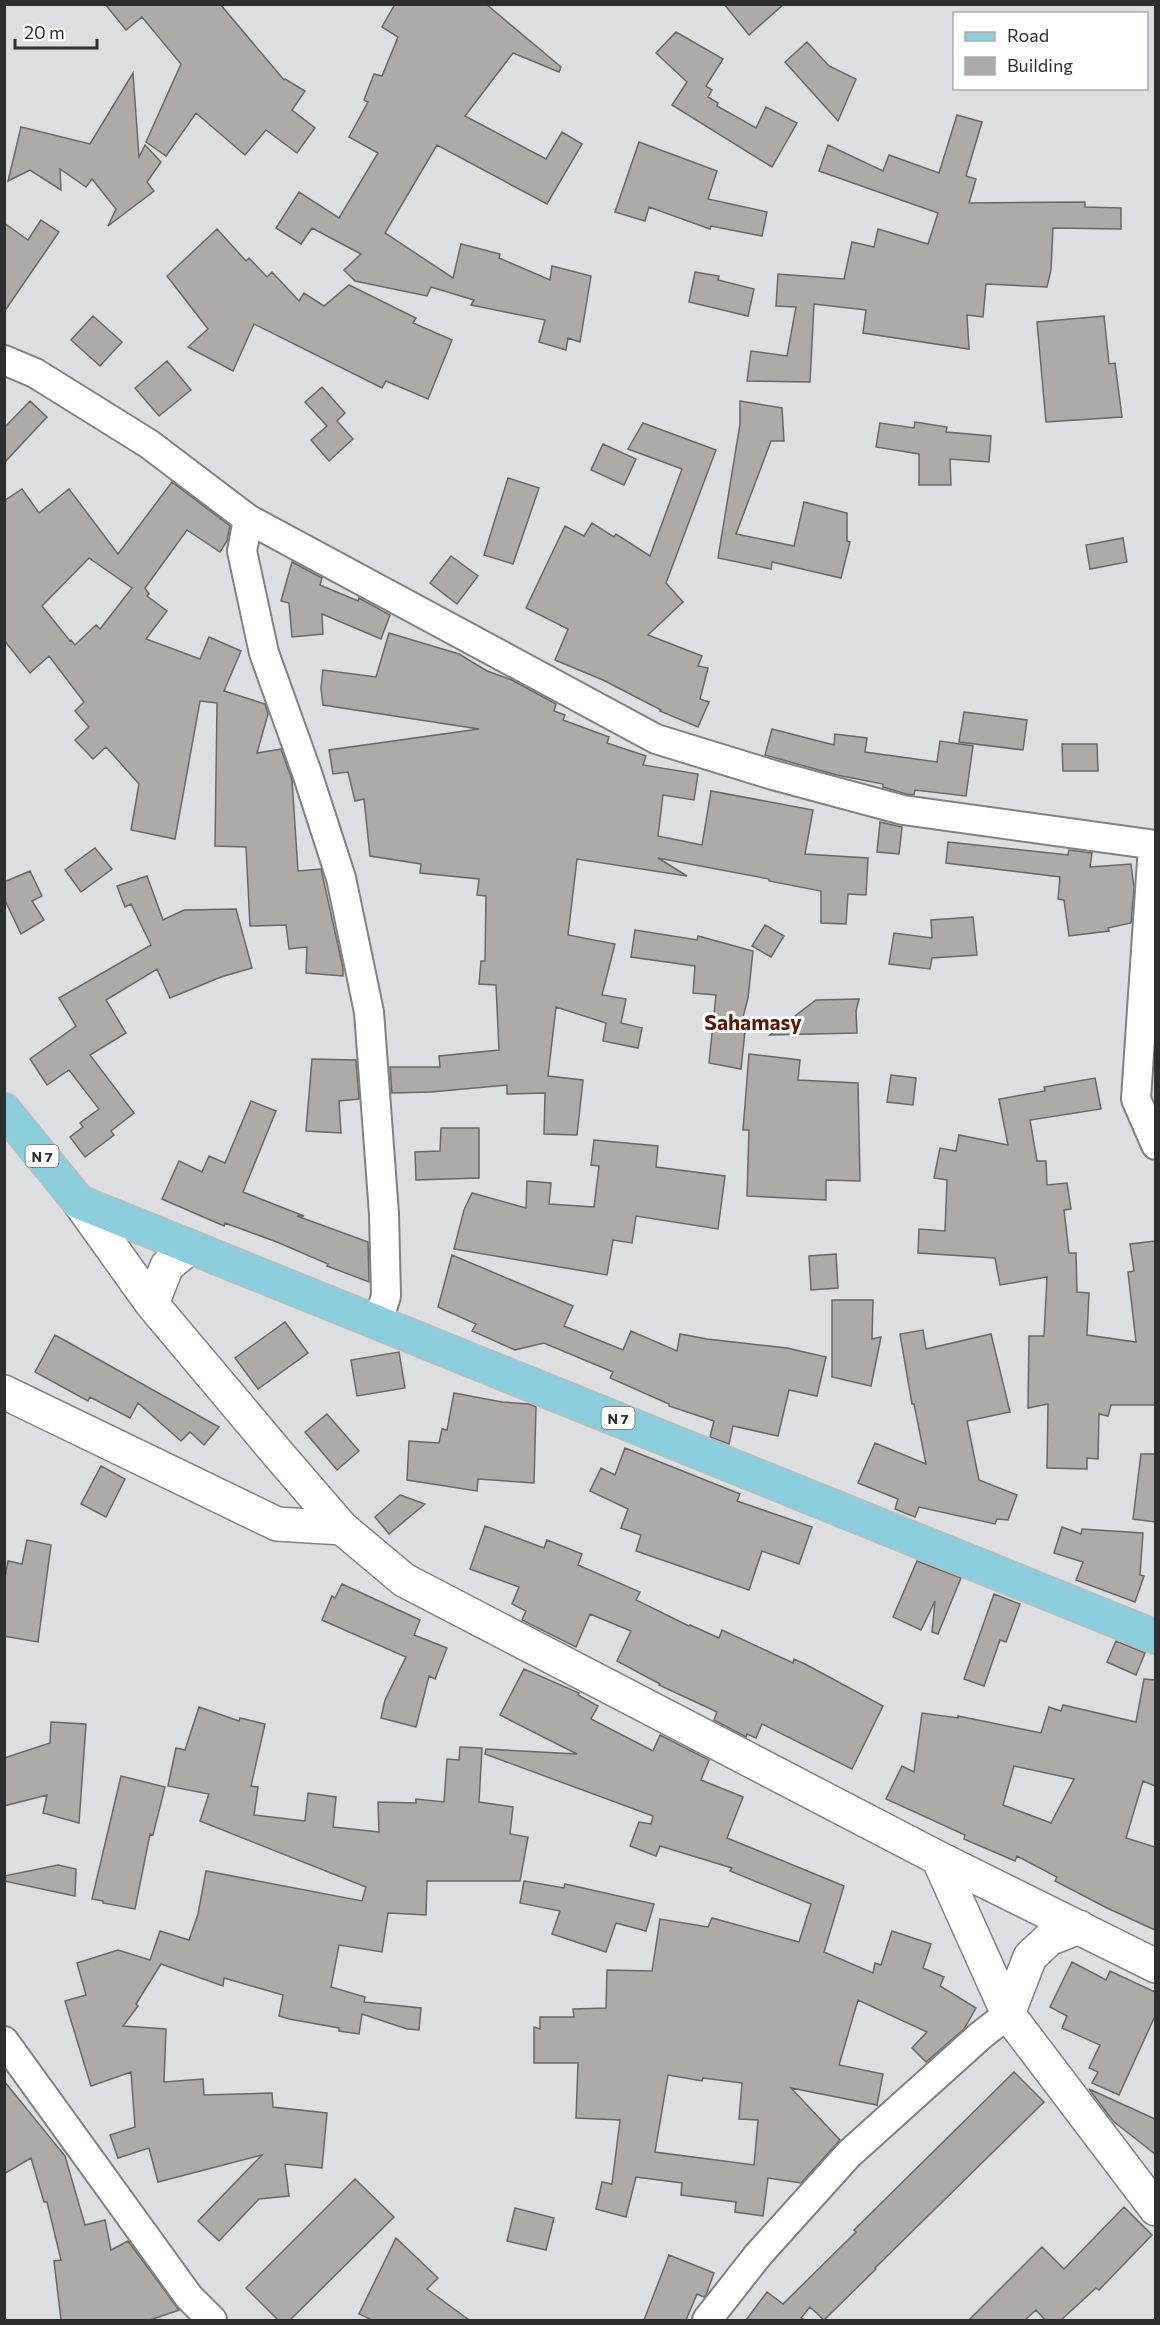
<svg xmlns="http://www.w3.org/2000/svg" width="1160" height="2325" font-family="Commissioner,sans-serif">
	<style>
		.building { fill: #adaaa8; stroke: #6a6866; stroke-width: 1.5; fill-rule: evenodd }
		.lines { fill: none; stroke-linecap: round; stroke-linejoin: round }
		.minor-casing { stroke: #808183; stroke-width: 32 }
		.tertiary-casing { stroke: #808183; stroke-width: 36 }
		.primary-casing { stroke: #bcbcbc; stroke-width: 36 }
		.minor { stroke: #fff; stroke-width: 28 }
		.tertiary { stroke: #fff; stroke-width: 33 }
		.primary { stroke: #8acedd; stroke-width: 33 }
		.labels { text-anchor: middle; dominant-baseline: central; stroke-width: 6; stroke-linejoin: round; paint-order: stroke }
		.shield { fill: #fff; stroke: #6c6d6d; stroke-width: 1.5 }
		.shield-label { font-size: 14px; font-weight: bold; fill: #2d2e2f }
		.district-label { font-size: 21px; font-weight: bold; fill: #591707; stroke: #fff }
	</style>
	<rect width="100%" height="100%" fill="#dddee1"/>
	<!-- building -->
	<path class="building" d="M105,4h115l64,76 1,-1 20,12 -13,19 23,18 -18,25 -31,-23 -21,25 -49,-42 -30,43 -20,-14 35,-78 -39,-47 -16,13z
		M395,4h91l75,63 -2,5 -46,-19 -48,63 81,43 16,-27 20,12 -35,60 -110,-59 -52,88 68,45 8,-34 39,10 -1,4 51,22 2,-14 39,10 -11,66 -12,-4 -2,12 -27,-8 6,-22 -74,-15 3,-5 -43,-13 -4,9 -72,-15 -11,-11 17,-16 -49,-26 -11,16 -25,-16 23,-36 40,26 39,-65 -29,-16 19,-35 -4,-2 10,-26 8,2 16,-39 -16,-10z
		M724,4h60l-35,31z
		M676,32l47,27 -17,27 6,4 -4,7 10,6 -1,3 39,22 10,-21 31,16 -25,44 -100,-62 15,-23 -31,-29z
		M807,42l22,24 27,13 -18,42 -53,-59z
		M133,73l6,84 6,-12 16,17 -14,20 7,9 -46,35 8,-17 -24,-30 -6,8 -26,-18 1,21 -31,-20 -22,11 13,-54 69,17z
		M957,115l25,7 -16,54 10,3 -7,24 116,-1v5l36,1v21l-68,-1 -2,42 -4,17 -61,-3 -3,33 -16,-2 2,34 -106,-16 3,-23 -52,-6 -4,78 -63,-1 4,-30 36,5 9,-49 -20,-1 2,-32 66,5 8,-37 22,5 4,-18 50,15 10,-31 -119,-42 9,-26 55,26 6,-16 50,18z
		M639,142l78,29 -9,28 59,13 -5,24 -51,-10 -1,3 -61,-22 -4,14 -30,-9z
		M41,220l18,12 -55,80v-89l24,17z
		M217,229l29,32 3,-3 18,19 5,-5 27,29 5,-8 20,13 25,-21 67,33 -3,5 39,17 -24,59 -42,-18 -4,7 -128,-64 -21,47 -45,-24 20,-18 -41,-53z
		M695,272l24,4 -1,4 36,9 -6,27 -59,-14z
		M93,316l29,26 -22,24 -29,-26z
		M1104,316l5,48 6,-1 7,54 -76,5 -9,-100z
		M167,361l24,29 -32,26 -24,-28z
		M322,387l23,26 -8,8 16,18 -24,22 -18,-21 16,-14 -22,-24z
		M30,401l17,16 -43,46v-35z
		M740,401l42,7 2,33h-13l-35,93 58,12 10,-44 43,11v28l3,1 -9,36 -69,-16 -1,7 -53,-11 22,-134z
		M915,422l32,5 -1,5 45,4 -2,26 -39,-3 1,26h-32v-31l-43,-7 4,-24 34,5z
		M643,423l73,27 -50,133 17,19 -35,33 54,21 -4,10 10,2 -8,31 9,3 -11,25 -38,-16 1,-1 -58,-30 -48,-20 13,-31 -42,-21 39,-82 19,10 8,-13 22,14 2,-3 34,22 32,-87 -54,-20z
		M603,444l33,15 -12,26 -33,-15z
		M508,478l31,10 -26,76 -29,-9z
		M172,482l58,44 -3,15 -7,11 -33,-22 -42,58 4,6 -2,2 20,15 -21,28 54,20 9,-22 32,14 -17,40 41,13 3,10 -11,39 24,-4 11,31 6,91 23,-2 22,99v8l-37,-3 1,-26 -18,2 -3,-24 -36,1 -4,-79 -31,-1 2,-143 -17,-2 -25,138 -44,-9 8,-46 -33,-37 -13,12 -18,-19 14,-13 -14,-16 9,-9 -35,-46 -19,17 -26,-33v-139l18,-12 17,24 30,-24 49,65zM89,558l43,30 -32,41 -4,-4 -21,20 -4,-5 -1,1 -28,-35z
		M1123,538l4,24 -37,7 -4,-24z
		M451,556l27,20 -21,28 -27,-21z
		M292,562l30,16 -2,7 38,16 1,-3 31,17 -9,24 -59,-25 1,20 -31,3 -3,-34 -8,-2z
		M389,633l70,21 28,17 25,9 44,24 -2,7 11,4 -2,5 46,17 -2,6 39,13 -3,9 55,9 -4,26 -31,-5 -5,41 44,9 9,-54 102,19 -8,44 63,4 -2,37 -18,-1 -2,30 -25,-1v-32l-52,-10v-2l-111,-21 29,18 -110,-17 -9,76 47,9 -13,51 24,4 -5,24 21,5 -4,20 -35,-7 3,-18 -50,-16 -8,69 35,4 -6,55 -33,-1 1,-41 -38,1v-9l-76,7 -39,1 -2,-26h50l-1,-11 60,-6 -3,-65 -17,-1 2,-23h4l1,-65 -9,-1 2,-16 -59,-6 1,-9 -51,-8 -6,-57 -9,2 -7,-29 -15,2 -4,-24 150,-21 -156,-24 -2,-17 2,-18 53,7z
		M964,712l63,8 -4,30 -64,-8z
		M772,729l62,16 1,-11 32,4 -2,14 72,10 3,-21 33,5 -7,50 -51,-6 -1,5 -8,-1 -23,-7v-3l-46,-9 -72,-20z
		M1062,744h35l1,27h-35z
		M880,822l22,5 -3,27 -22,-2z
		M948,842l120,13 1,-5 23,3 -2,14 41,-3 3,24 -3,35 -23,5 1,3 -40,5 -5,-36 -6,-1 2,-22 -114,-14z
		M95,848l17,21 -31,23 -16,-22z
		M30,871l12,25 -10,5 12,19 -23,14 -17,-36v-16z
		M147,876l16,44 21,-10 52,-1 16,59 -31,9 -51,21 -13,-29 -51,31 20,33 -36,22 44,58 -23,18 3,4 -29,22 -15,-20 13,-10 -3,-4 19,-14 -30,-39 -22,15 -17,-26 46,-33 -17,-28 92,-53 -20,-41 -6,3 -8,-21z
		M973,917l4,38 -45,3 -2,11 -41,-5 5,-31 38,5 -1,-18z
		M765,925l19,11 -13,21 -19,-11z
		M635,930l62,10 1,-4 55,15 -5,47 -6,23 4,1 -5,47 -32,-6 7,-68 -23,-2 2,-27 -64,-9z
		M859,999l-3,12 1,22 -87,2 46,-35z
		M749,1054l51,6 -2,20 60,3 2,98 -34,-1v20l-79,-4 2,-66h-6z
		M312,1059l44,1 3,39 -20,2 2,32 -35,-2z
		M891,1075l25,3 -3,27 -26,-3z
		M1095,1078l6,31 -71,11 7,41h9l1,24 20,-2 4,26 -7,1 5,43h7l1,39 12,1 -2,42 49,7 -8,-70 6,-1 -4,-27 25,-3v164h-44l-3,11 -9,-2 -1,45 -11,-1v11l-40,-1 1,-64 -20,4 1,-72h15l3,-59 -47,8 -5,-27 -77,-5 1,-24 26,2 2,-51 -13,-2 6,-30 16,3 3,-16 49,10 -9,-46 46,-8 -1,-4z
		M251,1101l25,10 -33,81 61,24h-7l71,26 1,40 -42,-16 1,-2 -51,-22 -52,-19 -1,3 -62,-27 17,-38 23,11 7,-16 16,7z
		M441,1128h38v50l-63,2 -1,-28 25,-1z
		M594,1140l64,6 -2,21 69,9 -7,53 -82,-13 -4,27 -19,-3 -6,35 -153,-26 10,-39 8,-17 54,15 1,-27 24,2 -2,21 45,3 5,-41 -8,-1z
		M836,1254l2,34 -27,2 -2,-34z
		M452,1255l121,51 -9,20 59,24 8,-19 46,20 3,-17 27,5 80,9 39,9 -9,39 -28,-6 -11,46 -45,-10 -4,18 -19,-7 4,-16 -45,-15v-2l-59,-26 3,-6 -69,-29 -29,7 -43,-19 4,-7 -38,-17z
		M832,1300h41l-1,39 9,-2 -10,49 -39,-9z
		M285,1322l23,31 -50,36 -23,-31z
		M923,1330l3,19 65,-15 19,78 -43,9 12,59 38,15 -9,25 -11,-1 -2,5 -76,-17 -4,10 -20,-8 3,-10 -40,-16 17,-40 51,21 -12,-60h-2l-12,-70z
		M55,1335l9,5 155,87 -15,18 -14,-13 -9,9 -43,-38 -8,15 -40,-21 -2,4 -53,-29z
		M399,1352l6,36 -48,8 -6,-36z
		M454,1393l48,9 27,2 7,3 -2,76 -56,-4 -1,12 -70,-11 2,-39 30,2 3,-14 5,1z
		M327,1414l32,37 -22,19 -32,-38z
		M625,1448l115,46 -3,7 75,26 -13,37 -37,-13 -13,39 -113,-39 5,-16 -20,-7 7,-19 -38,-18 11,-23 14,7z
		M1141,1454h14v68l-22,-3z
		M101,1466l24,13 -19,38 -25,-13z
		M400,1495l25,9 -36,30 -14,-17z
		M485,1526l59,22 3,-8 35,14 -4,11 62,27 -4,8 53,26 1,-1 29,13 3,-8 71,33 1,-4 11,5 78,42 -31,63 -90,-45 -6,14 -9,-4 -1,3 -32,-17 3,-8 -58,-27 1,-1 -43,-23 14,-30 -41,-17 -14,33 -54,-27 4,-9 -14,-7 7,-17 -49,-18z
		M1062,1527l19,7 1,-5 61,4 -3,42 4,1 -9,26 -59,-22 7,-18 -29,-9z
		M27,1540l24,5 -13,97 -34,-6v-53l4,-22 14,3z
		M917,1561l44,17 -23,56 -6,-2 3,-31 -14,29 -28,-13z
		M342,1584l78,36 -6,15 33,13 -12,31 -6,-3 -13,51 -35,-9 4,-18 21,-43 -84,-37 10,-24 3,2z
		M994,1594l26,10 -14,38 -6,-2 -16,46 -20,-7z
		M1116,1641l29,12 -9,22 -29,-13z
		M524,1669l55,24 -1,2 20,11 -7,13 62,32 7,-16 49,25 -8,20 42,17 -16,41 117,48 -20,66 49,21 2,-10 6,2 11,-34 39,13 -8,24 21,9 -4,9 36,22 -12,21 -38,33 -14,-14 15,-16 -69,-32 -19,65 44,9 -6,31 -86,-17 49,52 -39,43 -33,-5 -5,38 -28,-4 1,-10 -55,-7 1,-12 -46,-6 -10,40 -30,-8 6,-27 10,2 8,-64 -44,-2 2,-55h-44v-36l6,2v-12h34l-1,-8 33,-1 1,-38 45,1 8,-52 48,8 4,-9 87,24 12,-38 -81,-33 2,-3 -72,-22 -4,10 -26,-10 9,-24 12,2 2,-8 -168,-62 1,-5 91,5 -77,-39zM668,2075l34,6 1,-3 39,5 -3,36 19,1 -4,45 -99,-13z
		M1144,1679l11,1v106l-12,-5 -17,57 29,9v83l-48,-22 -52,-27 2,-4 -40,-21 -2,5 -51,-22 1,-4 -79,-36 16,-33 12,6 8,-59 36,5v-2l83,17 8,-26 12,4 2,-6 73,17zM1014,1766l60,13 -23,44 -48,-18z
		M199,1707l40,14 1,-3 25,6 -14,62 7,1 -4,28 51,6 3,-28 28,4 -3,30 46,5 -1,-30 38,1v-4l28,3 3,-43 12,1 1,-13 22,1 -3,54 34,5 -3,27 18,3 -8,44h-93l-1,34 -38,-2 -6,39 -43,-7 -8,42 34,10 -1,5 57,6 -2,22 -12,-1 -45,-15 -3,20 -20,-3v-3l-50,-9 -10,-3 4,-21 -59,-17 -1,8 -62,-22 -25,40 2,2 -15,20 43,3 -2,53 39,-3 1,16 68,-2 1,14 54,6 -5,55 -37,-4 4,32 -30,3 -40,42 -21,-20 64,-66 -104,27 -9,-34 -31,10 -8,-23 25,-8 -4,-55 -40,14 -26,-85 21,-6 -9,-32 41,-13 32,10 10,-29 29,9 9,-26 8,-43 156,30 4,-14 -166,-66 9,-27 -41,-8 8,-38 9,2z
		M51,1722l35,2 -7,99 -36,-10 4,-18 -43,11v-48l46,-15z
		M121,1776l44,11 -12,48 -3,-1 -15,75 -32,-6v-2l-11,-2z
		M58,1865l18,4 -1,27 -71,-15v-5z
		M524,1881l40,7 1,-4 89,20 -8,27 -30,-8 -10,29 -54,-18 8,-23 -40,-8z
		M1072,1962l34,18 4,-9 45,21v24l-36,79 -27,-12 6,-11 -9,-4 11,-23 -38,-17 5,-12 -17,-9z
		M1014,2072l30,30 -169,166 1,1 -52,51 -14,-13 -9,11 4,2h-59l21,-28 16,12 73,-72 -2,-2z
		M4,2081l61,75 20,69 20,-5 6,30 17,-9 51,69 -29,10h-89l-7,-59 7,-1 -14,-58h-3l-13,-44 -27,16z
		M1089,2089l66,30v35l-42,-33z
		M355,2179l39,38 -104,103h-12l-32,-32z
		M1124,2207l28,28 -53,55 -3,-2 -35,32h-16l-9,-10 -11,10h-56l73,-73 22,22z
		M515,2208l39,10 -8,32 -39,-9z
		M396,2238l42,40 -11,11 42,31h-97l-13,-6z
		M669,2255l45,18 -8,22 -2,2 -7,-3 -11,26h-42z"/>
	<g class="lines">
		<!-- minor casing -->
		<g class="minor-casing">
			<path id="minor" d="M4,360l31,13 114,71 99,75 408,220 117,36 130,35 253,35
				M248,519l-6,32 22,102 43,120 34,105 28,134 15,202 2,82 -8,26
				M1153,846l-17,253 20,46
				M4,2041l185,256 23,23
				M707,2320l51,-65 91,-101 131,-118 28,-22"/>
		</g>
		<!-- tertiary casing -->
		<g class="tertiary-casing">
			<path id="tertiary" d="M79,1202l73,102 127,151 63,73 62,52 534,278 218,108
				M152,1304l15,-38 23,-19
				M4,1392l273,132 65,4
				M938,1858l70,156 148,195
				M1008,2014l22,-57 19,-18 30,-12"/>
		</g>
		<!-- primary casing -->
		<g class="primary-casing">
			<path id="primary" d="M4,1110l75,92 1077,435"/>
		</g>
		<!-- minor -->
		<use href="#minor" class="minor"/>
		<!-- tertiary -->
		<use href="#tertiary" class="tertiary"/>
		<!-- primary -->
		<use href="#primary" class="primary"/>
	</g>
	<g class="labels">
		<!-- shield labels -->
		<g class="shield">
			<rect x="25.5" y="1145" width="33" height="22" rx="4.5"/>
			<rect x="601.5" y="1407" width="33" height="22" rx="4.5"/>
		</g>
		<g class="shield-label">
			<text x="42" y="1156">N 7</text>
			<text x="618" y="1418">N 7</text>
		</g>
		<!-- district labels -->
		<g class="district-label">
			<text x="753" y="1021">Sahamasy</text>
		</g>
	</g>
	<!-- border -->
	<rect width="1160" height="2325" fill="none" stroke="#2d2e2f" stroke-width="12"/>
	<!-- legend -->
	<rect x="953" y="12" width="195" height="78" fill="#ffffff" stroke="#ababac" stroke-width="1.5"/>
	<rect x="965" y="32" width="30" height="9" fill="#8acedd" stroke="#ababac" stroke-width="1.5"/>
	<text x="1007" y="42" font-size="18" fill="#2d2e2f">Road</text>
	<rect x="965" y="57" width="30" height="18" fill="#adaaa8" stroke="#ababac" stroke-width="1.5"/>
	<text x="1007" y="72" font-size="18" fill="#2d2e2f">Building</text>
	<!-- scale -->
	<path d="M15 39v9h82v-9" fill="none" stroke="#2d2e2f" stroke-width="3"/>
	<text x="24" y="39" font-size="18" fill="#2d2e2f" stroke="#ffffff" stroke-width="4.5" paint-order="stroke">20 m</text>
</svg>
